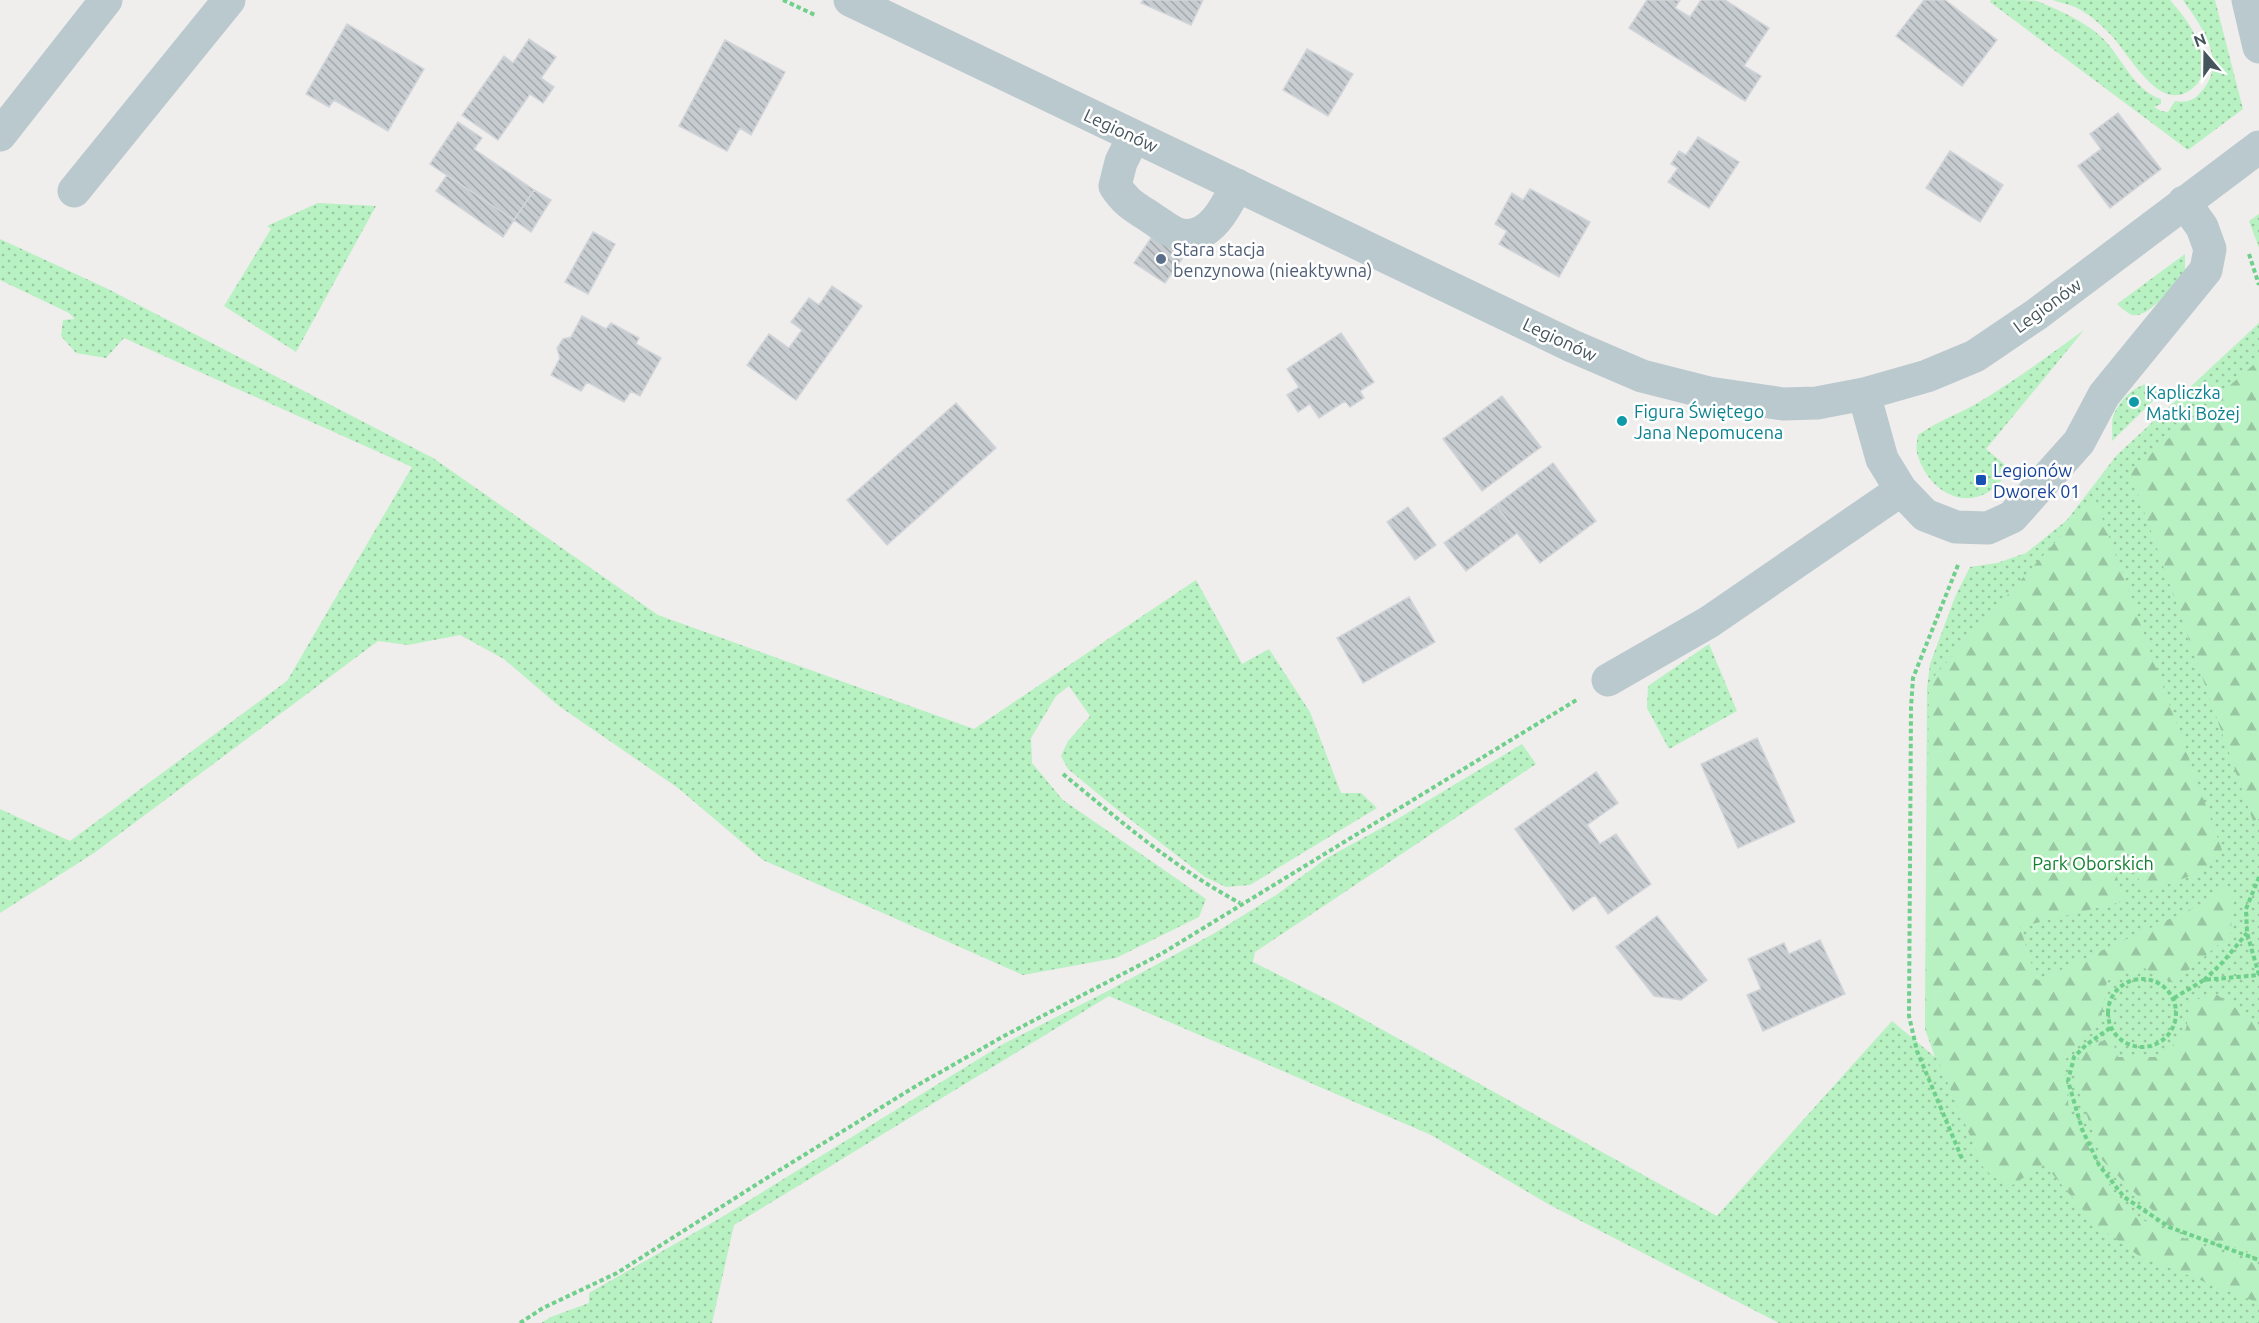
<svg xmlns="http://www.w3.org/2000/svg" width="2259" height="1323" font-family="Ubuntu,sans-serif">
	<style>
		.green { fill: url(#green-dots) }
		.forest { fill: url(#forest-firs) }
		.building { fill: url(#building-back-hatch); stroke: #d1d5d9; stroke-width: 1.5 }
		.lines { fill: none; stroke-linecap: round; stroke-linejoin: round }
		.path { stroke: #6fd08b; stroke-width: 4; stroke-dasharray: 4.5 3; stroke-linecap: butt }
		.minor { stroke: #bac9cd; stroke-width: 33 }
		.service-dot { fill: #5c6f8a; stroke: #fff; stroke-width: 2 }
		.culture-dot { fill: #0f9aa8; stroke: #fff; stroke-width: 2 }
		.transit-dot { fill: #1a4fb4; stroke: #fff; stroke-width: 2 }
		.labels { text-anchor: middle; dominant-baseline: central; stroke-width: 5; stroke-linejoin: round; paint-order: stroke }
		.street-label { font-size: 18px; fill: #44555b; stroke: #fff }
		.service-label { font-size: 18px; fill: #4e5e75; stroke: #fff; text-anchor: start }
		.culture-label { font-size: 18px; fill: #0d838f; stroke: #fff; text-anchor: start }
		.transit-label { font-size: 18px; fill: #164399; stroke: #fff; text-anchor: start }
		.park-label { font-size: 18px; fill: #128031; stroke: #fff }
	</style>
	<defs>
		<pattern id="green-dots" width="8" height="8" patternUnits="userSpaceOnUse" patternTransform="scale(1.5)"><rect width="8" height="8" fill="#b8f1c2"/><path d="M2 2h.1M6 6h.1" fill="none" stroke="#97c6a1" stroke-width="1.8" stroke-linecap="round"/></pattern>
		<pattern id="forest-firs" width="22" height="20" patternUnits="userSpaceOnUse" patternTransform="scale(1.5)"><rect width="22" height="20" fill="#b8f1c2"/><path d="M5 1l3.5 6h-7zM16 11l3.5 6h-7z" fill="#97c6a1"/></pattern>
		<pattern id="building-back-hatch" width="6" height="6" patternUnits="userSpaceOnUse" patternTransform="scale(1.5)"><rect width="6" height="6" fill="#c6ccd0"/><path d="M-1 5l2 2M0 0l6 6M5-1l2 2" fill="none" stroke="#a2a8ac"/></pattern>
	</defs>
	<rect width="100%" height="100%" fill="#f0eded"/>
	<!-- green -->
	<path class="green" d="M1991,0c11,0 38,0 46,1 22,9 56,24 71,43 15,18 29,48 53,55v5l-7,3 7,4 7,1 7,-11c10,2 18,0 25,-8 29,-30 2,-66 -17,-93h32l28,109 -55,41 -198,-148z
		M2053,0h117c22,26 28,35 35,69 -3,5 -5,13 -9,16 -35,36 -67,-33 -87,-52 -9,-9 -22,-21 -34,-26 -7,-3 -15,-4 -22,-7z
		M318,203l58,3 -80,146 -72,-46 47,-77 -4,-3z
		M2259,214v34l-10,-27z
		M0,239l108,50 325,169 225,157 316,114 222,-149 46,84 27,-15 41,63 31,81h20l16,15 -127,77 -24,2 -21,-10 -91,-70 -46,-38 -7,-13 7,-15 22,-25 -21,-30 -13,10 -25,42 1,25 31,37 143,99 -7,18 -83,41 -93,17 -260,-115 -85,-72 -119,-82 -55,-47 -44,-24 -52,10 -30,-4 -284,212 -94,60v-104l70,32 217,-160 125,-214 -288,-129 -18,20 -30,-5 -15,-17 2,-16 12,-1 -6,-6 -69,-33z
		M2185,254v17c-11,12 -35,48 -53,44 -5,-2 -10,-7 -15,-11z
		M2259,323v1000h-480l-231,-119 -117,-69 -322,-139 -375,229 -22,98h-171l10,-6 38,-14v-10l133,-76 281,-173 101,-51 109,-59 63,-39 51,-37 67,-37 128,-77 14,20 -281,188 -2,10 85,43 379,211 175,-195 43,36 -10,-28 2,-341 3,-24 25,-67 15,-30 27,-4 29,-10 41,-33 49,-64z
		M2084,330l-98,119 18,15 3,9c-28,44 -77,26 -90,-20 -1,-5 0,-13 1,-18 18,-13 38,-20 58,-31 38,-22 73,-49 108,-74z
		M2146,384h10l7,7 -51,50c1,-7 -1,-17 1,-24 5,-15 19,-29 33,-33z
		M1709,644l28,67 -68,38 -22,-41 1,-22z"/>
	<!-- forest -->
	<path class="forest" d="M2259,360v459l-6,2 -123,-349z
		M2095,498l127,352 -16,20 -62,23 -15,-40 -19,4 15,44 -105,26 17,54 169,-79 15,-19 13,18 -4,34 -57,48 -31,-16 -35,14 -6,39 -37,41 5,50 55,101 80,35 55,18v38l-120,-47 -45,-33 -50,-59 -36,24 -24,-19 -59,-140 4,-347z
		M2216,994l43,31v230l-90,-28 -67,-67 -27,-80 5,-29 31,-14 7,20h45l23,-28 5,-28z"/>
	<!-- building -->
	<path class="building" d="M1143,0h60l-12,25 -50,-22z
		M1647,0h33l-5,8 15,9 11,-17h24l44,28 -25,38 17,10 -16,25 -116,-73z
		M1924,0h21l52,40 -35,46 -66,-50z
		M347,24l77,45 -36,62 -54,-31 -5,7 -23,-13z
		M529,39l27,18 -15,21 13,9 -11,16 -13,-9 -32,46 -36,-25 42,-59 9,7z
		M725,40l60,32 -34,63 -11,-7 -13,23 -48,-25z
		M1307,49l46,25 -25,42 -45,-26z
		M2118,113l43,56 -51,39 -32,-42 23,-17 -11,-15z
		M458,122l24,16 -8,11 60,41 -20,30 -84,-56z
		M1698,137l41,25 -30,46 -41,-26 10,-14 -7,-4 8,-13 7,4z
		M1950,151l53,34 -23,37 -54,-34z
		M447,175l67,45 -11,17 -67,-46z
		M1530,189l60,33 -31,55 -60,-33 8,-13 -12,-7 17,-31 11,7z
		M534,190l17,10 -20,32 -17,-12z
		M593,232l22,12 -27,50 -23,-12z
		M1151,238h12l12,7 7,14 -17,24 -31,-20z
		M832,286l30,20 -66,94 -49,-35 22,-31 20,14 13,-18 -11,-8 18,-24 10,7z
		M582,316l24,13 5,-6 28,15 -3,6 25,14 -21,38 -9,-5 -7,11 -37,-20 -6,9 -30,-16 9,-17 -3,-10 6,-9 8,-2z
		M1341,333l33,49 -14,9 4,7 -14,9 -5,-6 -26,17 -9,-14 -12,8 -11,-17 12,-8 -12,-18z
		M1502,396l39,51 -59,44 -39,-52z
		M956,403l40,45 -109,97 -40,-45z
		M1553,463l43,58 -56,42 -44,-58z
		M1496,505l21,28 -51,38 -22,-28z
		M1408,507l28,38 -21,15 -28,-38z
		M1409,597l26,45 -72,41 -26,-45z
		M1757,738l38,84 -57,26 -37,-84z
		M1596,772l22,31 -31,22 13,19 16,-10 35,50 -43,30 -13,-19 -22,16 -58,-82z
		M1657,916l50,64 -26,20 -27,-4 -38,-49z
		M1820,940l25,54 -82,37 -16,-36 14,-6 -13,-30 36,-16 5,11z"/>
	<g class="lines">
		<!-- path -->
		<path class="path" d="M783,0l32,15
			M2249,254l10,31
			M1958,565l-45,113 -2,29 -2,309 8,35 46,110
			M1063,774c56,46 113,95 177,129
			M2259,877l-13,32 1,24 12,42
			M2108 1013a34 34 0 1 1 68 0a34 34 0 1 1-68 0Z
			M2204,980l19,-18 24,-29
			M2174,998l30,-18 55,-5
			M2110,1028l-24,17 -12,12 -6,24 14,48 17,36 25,32 45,30 90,33
			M520,1323l23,-15 74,-35 145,-92 154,-95 88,-50 157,-82 417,-255"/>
		<!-- minor -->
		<path class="minor" d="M850,0l722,346 70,30 67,17 74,11 34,-1 47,-9 63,-18 48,-20 62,-42 222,-167
			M2248,0l11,47
			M0,135l106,-135
			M1134,136l-13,26 -6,24c12,18 20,21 38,33 8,5 20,15 29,16 29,5 45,-30 55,-50
			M74,191l155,-191
			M1864,394l18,65 19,31 24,25 31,12 32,1 24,-11 67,-75 25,-47 102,-125 4,-21 -8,-22 -18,-25
			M1608,680l101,-58 192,-132"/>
	</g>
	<!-- markers -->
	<circle class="service-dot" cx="1161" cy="259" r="6"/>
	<g class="culture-dot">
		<circle cx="2134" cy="402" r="6"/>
		<circle cx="1622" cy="421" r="6"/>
	</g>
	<rect class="transit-dot" x="1975" y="474" width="12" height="12" rx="3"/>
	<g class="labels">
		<!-- street labels -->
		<g class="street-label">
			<text transform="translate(1121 130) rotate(25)">Legionów</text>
			<text transform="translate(2047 305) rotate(-36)">Legionów</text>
			<text transform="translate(1560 339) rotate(25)">Legionów</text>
		</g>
		<!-- service labels -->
		<g class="service-label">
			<text x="1173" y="249">Stara stacja<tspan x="1173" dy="21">benzynowa (nieaktywna)</tspan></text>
		</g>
		<!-- culture labels -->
		<g class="culture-label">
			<text x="2146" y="392">Kapliczka<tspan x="2146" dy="21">Matki Bożej</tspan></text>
			<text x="1634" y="411">Figura Świętego<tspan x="1634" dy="21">Jana Nepomucena</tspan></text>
		</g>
		<!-- transit labels -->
		<g class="transit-label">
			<text x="1993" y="470">Legionów<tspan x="1993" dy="21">Dworek 01</tspan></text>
		</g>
		<!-- park labels -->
		<g class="park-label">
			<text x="2093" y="863">Park Oborskich</text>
		</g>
	</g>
	<!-- north arrow -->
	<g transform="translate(2205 54) rotate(340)" stroke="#ffffff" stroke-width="4.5" paint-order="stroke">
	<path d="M0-4.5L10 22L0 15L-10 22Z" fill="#44555b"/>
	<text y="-9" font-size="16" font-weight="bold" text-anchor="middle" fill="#44555b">N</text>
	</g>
</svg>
